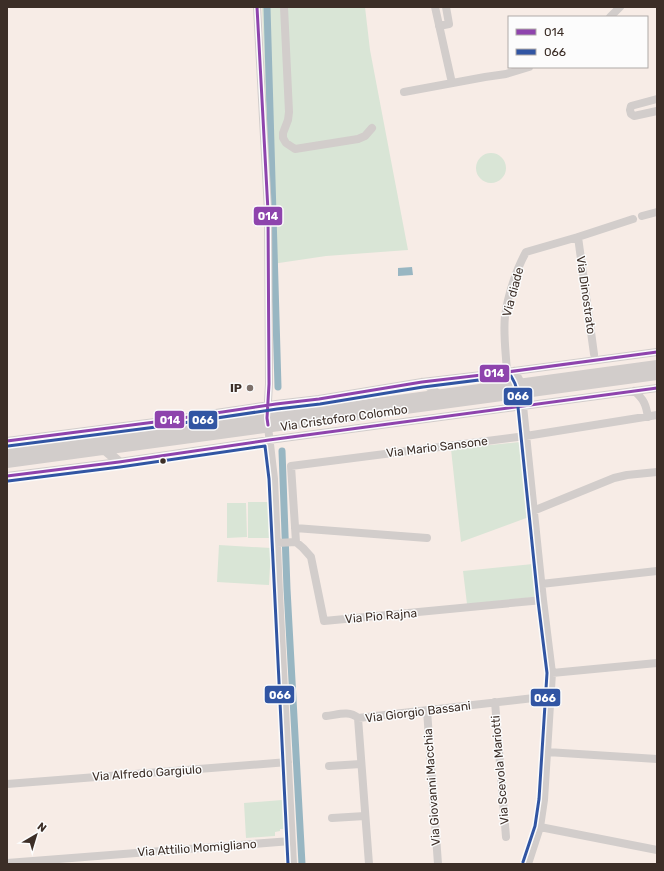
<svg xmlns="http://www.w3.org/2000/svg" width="664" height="871" font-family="Rubik,sans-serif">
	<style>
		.green { fill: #d9e5d6 }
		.water { fill: #98b6c2 }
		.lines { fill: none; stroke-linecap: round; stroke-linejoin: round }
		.canal { stroke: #98b6c2; stroke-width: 7 }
		.minor { stroke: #d2cdcb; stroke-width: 8 }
		.major { stroke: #d2cdcb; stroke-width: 10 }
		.bus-1-casing { stroke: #fcfcfc; stroke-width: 6 }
		.bus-2-casing { stroke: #fcfcfc; stroke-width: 6 }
		.bus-1 { stroke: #8e44ad; stroke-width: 3 }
		.bus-2 { stroke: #3155a3; stroke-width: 3 }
		.poi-dot { fill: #7d706a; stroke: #fcfcfc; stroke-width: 1.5 }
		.bus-dot { fill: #3c2e27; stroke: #fcfcfc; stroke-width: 1.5 }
		.labels { text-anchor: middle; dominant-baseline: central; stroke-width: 3; stroke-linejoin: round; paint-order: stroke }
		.street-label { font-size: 12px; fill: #3c2e27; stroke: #fcfcfc }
		.poi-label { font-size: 12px; font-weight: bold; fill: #3c2e27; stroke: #fcfcfc; text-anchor: end }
		.line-badge { stroke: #fcfcfc; stroke-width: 1.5 }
		.badge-label { font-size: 11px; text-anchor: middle; font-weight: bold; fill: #fff }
	</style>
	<rect width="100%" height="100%" fill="#f7ece6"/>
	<!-- green -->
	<path class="green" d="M262,7h103l5,43 38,200 -82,6 -54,8z
		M476 168a15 15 0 1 1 30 0a15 15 0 1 1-30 0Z
		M520,442l9,75 -68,25 -10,-93z
		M248,502h24v36h-24z
		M227,503h19l1,34 -20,1z
		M219,545l52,3 -2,37 -52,-3z
		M533,564l3,33 -69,7 -4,-33z
		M282,800l2,29h-4v2l-5,1v4l-29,2 -2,-35z"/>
	<!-- water -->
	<path class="water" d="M412,267l1,8 -15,1v-8z"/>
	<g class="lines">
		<!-- canal -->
		<path class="canal" d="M267,7l11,380
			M282,451l5,138 15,275"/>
		<!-- minor -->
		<path class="minor" d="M257,7l11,204 1,173 -2,34 7,61 5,114 14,271
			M284,7l5,105 -1,8 -5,13v5l3,5 9,6 63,-10 7,-3 7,-8
			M435,7l17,76
			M610,17l10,-10
			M439,26l10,-2 -3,-17
			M404,92l81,-15 21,-3 23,-7
			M657,99l-26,7 -1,4 1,4 3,2 23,-5
			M642,216l15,-4
			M578,237l16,117
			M514,371c10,15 10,18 9,35l20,194 9,73 -8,127 -4,27 -12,37
			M507,372c-1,-18 -4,-38 -2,-56 3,-21 11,-46 21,-64l52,-15 55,-18
			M422,382l17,12
			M634,391c10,8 12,14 14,26
			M7,441l148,-19 121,-18 43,-5 103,-17 85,-10 150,-20
			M7,476l112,-14 150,-22 388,-52
			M533,511l81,-33 13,-3 30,-3
			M295,528l132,10
			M296,542l-5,-76 235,-30 131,-21
			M277,543l19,-1 7,6 8,9 13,64 219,-21
			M541,584l116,-13
			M552,673l105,-10
			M495,702l11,135
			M427,710l11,154
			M326,716c11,-1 23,-6 32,2
			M547,752l110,7
			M329,766l32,-2
			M7,784l281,-22
			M332,818l33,-2
			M540,827l117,23
			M7,863l284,-22
			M369,864l-11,-146 193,-22"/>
		<!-- major -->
		<path class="major" d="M105,450l14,12
			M7,453l650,-88
			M7,463l650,-88"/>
		<!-- bus-1 casing -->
		<g class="bus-1-casing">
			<path id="bus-1" d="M257,7l11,204 1,173 -2,34 1,7
				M7,441l148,-19 121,-18 43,-5 103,-17 85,-10 150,-20
				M7,476l112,-14 150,-22 388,-52"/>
		</g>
		<!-- bus-2 casing -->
		<g class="bus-2-casing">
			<path id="bus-2" d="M8,446l148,-19 121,-18 43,-5 103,-17 88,-11c7,11 7,18 7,31l20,194 9,72 -8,126 -4,27 -12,36
				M8,481l112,-14 145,-21 4,33 19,385"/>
		</g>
		<!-- bus-1 -->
		<use href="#bus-1" class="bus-1"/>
		<!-- bus-2 -->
		<use href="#bus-2" class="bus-2"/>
	</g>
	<!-- markers -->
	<circle class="poi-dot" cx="250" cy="388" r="4"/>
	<circle class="bus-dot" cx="163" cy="461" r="3.5"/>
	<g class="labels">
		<!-- street labels -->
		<g class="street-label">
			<text transform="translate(513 292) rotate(-75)">Via diade</text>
			<text transform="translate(586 295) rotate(82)">Via Dinostrato</text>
			<text transform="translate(344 418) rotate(-8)">Via Cristoforo Colombo</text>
			<text transform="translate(437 447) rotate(-7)">Via Mario Sansone</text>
			<text transform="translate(381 616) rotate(-5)">Via Pio Rajna</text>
			<text transform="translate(418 712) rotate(-7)">Via Giorgio Bassani</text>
			<text transform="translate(500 770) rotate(-95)">Via Scevola Mariotti</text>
			<text transform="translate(147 773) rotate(-4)">Via Alfredo Gargiulo</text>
			<text transform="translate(432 787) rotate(-94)">Via Giovanni Macchia</text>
			<text transform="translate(197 848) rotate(-4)">Via Attilio Momigliano</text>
		</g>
		<!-- poi labels -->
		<g class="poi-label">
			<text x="242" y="388">IP</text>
		</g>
	</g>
	<g class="line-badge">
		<rect x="253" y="206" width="30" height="20" rx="4" fill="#8e44ad"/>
		<rect x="479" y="364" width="31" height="19" rx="4" fill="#8e44ad"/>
		<rect x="503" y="387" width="30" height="19" rx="4" fill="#3155a3"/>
		<rect x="154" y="410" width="31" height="19" rx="4" fill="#8e44ad"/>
		<rect x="188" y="410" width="30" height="20" rx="4" fill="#3155a3"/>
		<rect x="264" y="685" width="31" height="19" rx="4" fill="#3155a3"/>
		<rect x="530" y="688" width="31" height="19" rx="4" fill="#3155a3"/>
	</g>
	<g class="badge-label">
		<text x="268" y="220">014</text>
		<text x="494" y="377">014</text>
		<text x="518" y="400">066</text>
		<text x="170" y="424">014</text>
		<text x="203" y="424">066</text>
		<text x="280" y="699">066</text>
		<text x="545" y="702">066</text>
	</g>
	<!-- border -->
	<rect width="664" height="871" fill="none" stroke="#3c2e27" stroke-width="16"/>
	<!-- legend -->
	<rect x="508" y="16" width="140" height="52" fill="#fcfcfc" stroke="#afaaa7"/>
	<rect x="516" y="29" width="20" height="6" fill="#8e44ad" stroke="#afaaa7"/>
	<text x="544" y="36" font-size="12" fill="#3c2e27">014</text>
	<rect x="516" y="49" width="20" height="6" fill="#3155a3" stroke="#afaaa7"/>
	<text x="544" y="56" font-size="12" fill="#3c2e27">066</text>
	<!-- north arrow -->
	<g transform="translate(36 835) rotate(38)" stroke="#fcfcfc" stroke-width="3" paint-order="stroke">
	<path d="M0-3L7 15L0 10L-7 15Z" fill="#3c2e27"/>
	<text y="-6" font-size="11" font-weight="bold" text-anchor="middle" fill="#3c2e27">N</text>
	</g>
</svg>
